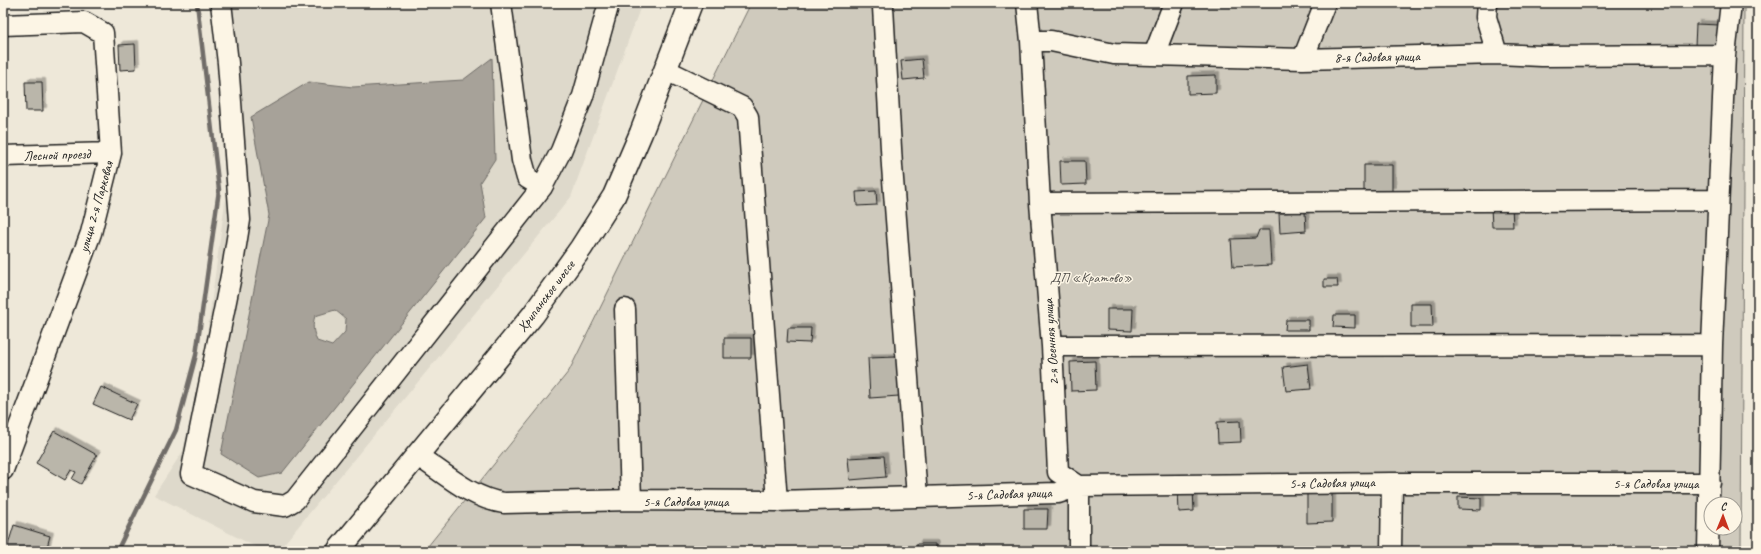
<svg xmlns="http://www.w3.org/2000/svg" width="1761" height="554" font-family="Caveat,sans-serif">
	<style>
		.built { fill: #ded9cb }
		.green { fill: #cfcabd; stroke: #76736c; fill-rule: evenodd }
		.water { fill: #a7a299; stroke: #6f6c67; fill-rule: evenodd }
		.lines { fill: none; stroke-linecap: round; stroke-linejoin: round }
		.stream { stroke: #6f6c67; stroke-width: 4.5 }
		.building { fill: #bab6aa; stroke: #1c1c1c; filter: url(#shadow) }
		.minor-casing { stroke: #1c1c1c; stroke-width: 23 }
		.major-casing { stroke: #1c1c1c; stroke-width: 25 }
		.minor { stroke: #fcf5e5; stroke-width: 20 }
		.major { stroke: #fcf5e5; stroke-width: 22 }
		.labels { text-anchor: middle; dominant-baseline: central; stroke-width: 3; stroke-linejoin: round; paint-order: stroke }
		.street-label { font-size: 14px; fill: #1c1c1c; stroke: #fcf5e5 }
		.park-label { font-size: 14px; fill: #52504c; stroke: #fcf5e5 }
	</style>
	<defs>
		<filter id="shadow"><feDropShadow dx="3.5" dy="-3.5" stdDeviation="0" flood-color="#0004"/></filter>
	</defs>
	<rect width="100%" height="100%" fill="#eee8d9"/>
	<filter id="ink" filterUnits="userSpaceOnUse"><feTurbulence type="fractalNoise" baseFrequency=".025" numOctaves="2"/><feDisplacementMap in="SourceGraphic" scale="8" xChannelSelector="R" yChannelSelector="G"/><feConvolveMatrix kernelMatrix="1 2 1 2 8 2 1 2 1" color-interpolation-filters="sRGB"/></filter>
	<g filter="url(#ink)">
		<!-- built -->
		<path class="built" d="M216,3h426l-71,194 -293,354h-14l-110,-56 29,-44 21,-95 21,-154 8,-18z"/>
		<!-- green -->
		<path class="green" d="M751,3h1007l-14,4 -3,544h-1317l145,-180zM1711,504h24v24h-24z"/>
		<!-- water -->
		<path class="water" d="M492,58l3,101 -15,23 6,36 -204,255 -23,5 -38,-24 48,-239 -18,-98 58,-35 44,5 110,-7zM335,310l11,9 -1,13 -13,14 -15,-5c-4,-10 -5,-15 -2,-25z"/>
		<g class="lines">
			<!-- stream -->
			<path class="stream" d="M117,551l59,-121 20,-75 23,-165 -22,-187"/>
		</g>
		<!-- building -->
		<path class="building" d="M1696,24l23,1 -1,22 -23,-1z
			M135,44l1,25 -16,1 -1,-25z
			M922,59l2,19 -21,2 -2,-19z
			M1216,75v18l-28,1v-18z
			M25,82h17l1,29h-17z
			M1060,161h25l1,23 -25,1z
			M1364,165h28v26h-28z
			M876,191l1,14 -20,1 -1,-14z
			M1512,206l1,21h-21l-1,-20z
			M1305,212l1,19 -26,2 -1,-20z
			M1259,230h10l2,35 -38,2 -2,-28 25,-1z
			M1324,279h13l1,8h-14z
			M1411,304h21l1,23h-22z
			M1107,309h26l-1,22 -25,-1z
			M1334,315h21v13l-22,-1z
			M1286,320h23v10h-24z
			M788,328h23l-1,15 -23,-1z
			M724,338h27v20h-27z
			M897,357l2,39 -29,2 -2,-40z
			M1095,361l1,29 -25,1 -1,-29z
			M1308,364l3,25 -25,2 -3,-24z
			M101,387l36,17 -8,16 -36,-16z
			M1240,421l1,21 -23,1 -1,-21z
			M54,431l43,24 -16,29 -9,-5 4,-7 -5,-2 -6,10 -29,-17z
			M884,456l2,21 -36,3 -2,-22z
			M1193,489l1,22 -15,1 -1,-22z
			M1307,494h25v28l-25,1z
			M1458,497l23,1v12l-23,-1z
			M1024,509h24l-1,20h-23z
			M14,525l36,11 -4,15h-40z
			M917,544h19v7h-19z"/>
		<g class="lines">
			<!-- minor casing -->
			<g class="minor-casing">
				<path id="minor" d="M221,3l7,60 12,157 -9,56 -40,198 63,28 31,4 10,-6 247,-313 19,-36 22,-55 26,-93
					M501,3l21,157 5,18 15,9
					M1027,3l4,38 9,162 12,143 6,126 21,14v65
					M1487,3l-1,14 11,37
					M883,7l9,159 25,331
					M3,25l81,-3 19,11 8,120 -20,80 -88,237
					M1031,41h20l63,13 189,5 194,-5 44,2 184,-1
					M1154,55l20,-52
					M1303,59l22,-56
					M666,70l76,37 6,10 29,384
					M3,156l108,-3
					M1040,203l678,-3
					M625,309l6,191
					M1052,346l660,-1
					M418,456c27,18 53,42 86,47l127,-3 146,1 281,-8 21,-7 313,-3h318
					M1391,551l1,-68
					M1708,551l4,-206 13,-290 6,-52"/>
			</g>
			<!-- major casing -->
			<g class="major-casing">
				<path id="major" d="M338,551l195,-236 48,-67 33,-52 27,-63 50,-130"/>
			</g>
			<!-- minor -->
			<use href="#minor" class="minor"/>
			<!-- major -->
			<use href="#major" class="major"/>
		</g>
	</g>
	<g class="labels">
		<!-- street labels -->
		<g class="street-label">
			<text transform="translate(1377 57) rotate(-1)">8-я Садовая улица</text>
			<text transform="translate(57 155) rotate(-2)">Лесной проезд</text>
			<text transform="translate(96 207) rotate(-74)">улица 2-я Парковая</text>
			<text transform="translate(546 296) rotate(-53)">Хрипанское шоссе</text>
			<text transform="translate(1051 342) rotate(-94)">2-я Осенняя улица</text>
			<text transform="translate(1332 483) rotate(-1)">5-я Садовая улица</text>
			<text x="1656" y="483">5-я Садовая улица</text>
			<text transform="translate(1009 494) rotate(-2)">5-я Садовая улица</text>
			<text x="686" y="501">5-я Садовая улица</text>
		</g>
		<!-- park labels -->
		<g class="park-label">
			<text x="1091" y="277">ДП «Кратово»</text>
		</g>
	</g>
	<!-- margin -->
	<rect width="1761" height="554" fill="none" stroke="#fcf5e5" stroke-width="16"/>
	<rect x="8" y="8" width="1745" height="538" fill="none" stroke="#1c1c1c" stroke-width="1.5" filter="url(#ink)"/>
	<!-- north arrow -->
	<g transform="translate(1723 516) rotate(1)"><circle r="19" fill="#fcf5e5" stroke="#a29e95"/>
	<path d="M0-3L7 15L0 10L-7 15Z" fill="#c8321e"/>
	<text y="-6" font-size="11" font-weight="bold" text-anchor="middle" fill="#1c1c1c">С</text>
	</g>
</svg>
